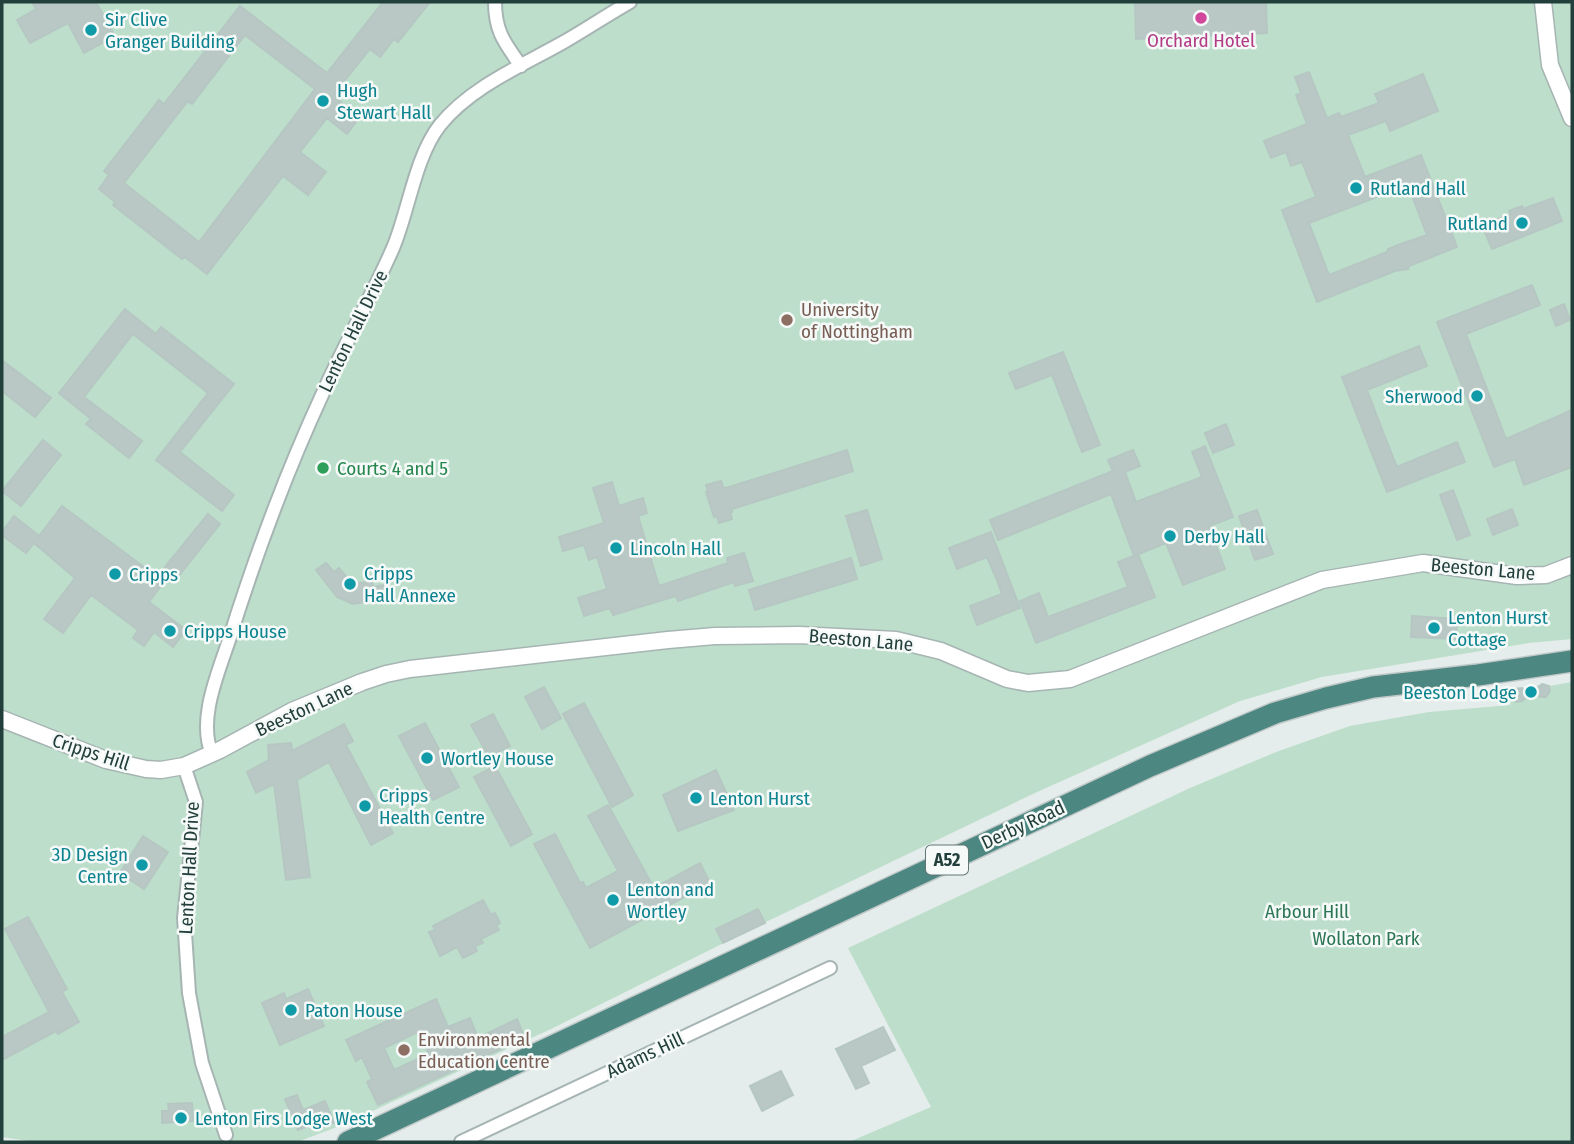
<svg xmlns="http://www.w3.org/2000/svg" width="1574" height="1144" font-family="'Fira Sans Condensed',sans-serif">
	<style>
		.green { fill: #bddecb }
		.building { fill: #b9c8c4; stroke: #b6c7c3; stroke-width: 2; fill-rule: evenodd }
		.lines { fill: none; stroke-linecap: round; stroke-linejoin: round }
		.minor-casing { stroke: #a6b5b3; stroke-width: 16 }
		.tertiary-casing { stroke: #a6b5b3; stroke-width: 19 }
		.trunk-casing { stroke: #c1c9c8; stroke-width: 24 }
		.minor { stroke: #fff; stroke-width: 12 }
		.tertiary { stroke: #fff; stroke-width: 16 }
		.trunk { stroke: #4c8782; stroke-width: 21 }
		.hotel-dot { fill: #d1479c; stroke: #f5faf8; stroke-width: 2.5 }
		.culture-dot { fill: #0f9aa8; stroke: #f5faf8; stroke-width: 2.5 }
		.education-dot { fill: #8d6e63; stroke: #f5faf8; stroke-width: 2.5 }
		.leisure-dot { fill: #2e9e5b; stroke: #f5faf8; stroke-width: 2.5 }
		.labels { text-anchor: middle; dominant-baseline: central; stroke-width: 5; stroke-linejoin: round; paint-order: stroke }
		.shield { fill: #f5faf8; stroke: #627774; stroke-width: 2 }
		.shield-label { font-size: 18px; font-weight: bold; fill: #233f3c }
		.culture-label { font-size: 19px; fill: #0d838f; stroke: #f5faf8; text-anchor: start }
		.hotel-label { font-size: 19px; fill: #b23c85; stroke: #f5faf8 }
		.education-label { font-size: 19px; fill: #785e54; stroke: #f5faf8; text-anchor: start }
		.street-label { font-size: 19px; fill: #233f3c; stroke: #f5faf8 }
		.leisure-label { font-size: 19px; fill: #27864d; stroke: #f5faf8; text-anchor: start }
		.park-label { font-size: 19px; fill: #2d7655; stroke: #f5faf8 }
	</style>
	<rect width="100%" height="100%" fill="#e4edeb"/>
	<!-- green -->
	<path class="green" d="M2,2h1570v637l-43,4 -207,34 -82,24 -205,92 -267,128 -217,108 -209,96 -42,16 -265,1 -33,-5z
		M1572,682v460h-723l82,-35 -83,-159 342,-160 86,-36 74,-26 79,-14 81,-7 5,-16 9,1 18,-6 7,2z"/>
	<!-- building -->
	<path class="building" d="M32,2h64l19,34 -31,17 -16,-30 -38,20 -13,-23 19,-11z
		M383,2h47l-32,40 -4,-3 -14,18 -10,-8 -28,35 4,3 -9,12 22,19 -12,16 -20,-16 -27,34 26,20 -18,23 -25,-19 -76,98 -22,-17 -3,2 -69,-54 2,-3 -16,-13 10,-14 -5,-4 55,-71 5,4 76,-98 87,67zM245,35l70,54 -116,153 -75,-59 64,-82 4,3z
		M1135,2h131l1,31 -131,6z
		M1309,72l18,46 12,-5 2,4 38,-14 -4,-9 48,-20 15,37 -48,20 -4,-10 -38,14 17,42 56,-22 36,92 -48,19 -1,3 -13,2 -78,31 -35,-92 34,-13 -14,-35 -11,4 -5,-14 -15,6 -7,-17 43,-17 -11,-29 5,-2 -6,-16zM1408,185l19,50 -29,10 -10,4 -1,3 -58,23 -20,-52z
		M1553,198l9,23 -70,28 -10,-24 29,-11 -2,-3 13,-5 1,3z
		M1532,285l8,20 -74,29 40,105 66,-29v57l-48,18 -9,-26 -21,8 -57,-145z
		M1564,304l6,16 -14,6 -6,-16z
		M125,309l31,25 5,-7 73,57 -54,68 54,43 -12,16 -66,-51 52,-67 -75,-59 -49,63 58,44 -13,17 -43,-34 5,-5 -32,-26z
		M1419,346l8,20 -60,24 16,42 14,35 60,-25 8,20 -78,30 -45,-115z
		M1063,352l37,93 -18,7 -30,-77 -36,14 -7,-16z
		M2,360l49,38 -16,19 -33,-26z
		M1226,424l8,21 -21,8 -8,-20z
		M43,440l18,15 -40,51 -19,-15z
		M1205,446l28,71 -24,9 16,43 -42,16 -17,-42 -32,13 -23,-62 -113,46 -8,-20 123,-49 -5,-11 25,-10 7,16 -15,6 11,30 66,-25 -10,-25z
		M847,450l6,21 -121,38v3h-2l2,7 -13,4 -2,-7 -3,1 -8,-25 2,-1 -2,-6 15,-4 2,6 3,1z
		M612,482l7,24 24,-8 4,15 -9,3 21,70 69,-23 -1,-5 17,-5 9,28 -18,5 -1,-4 -56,19 -2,-5 -63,19 -3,-7 -26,8 -6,-18 29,-9 -10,-32 -8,3 -5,-15 -21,6 -4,-14 45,-14 -11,-35z
		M1453,490l17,45 -13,5 -17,-45z
		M62,506l102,76 -15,20 37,28 -13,17 -19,-15 -10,14 -11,-8 5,-8 -47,-35 -28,38 -19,-14 31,-41 -41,-35 -8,10 -24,-18v-3l12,-16 25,20z
		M1512,509l6,16 -25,10 -6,-16z
		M867,510l15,49 -21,7 -15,-50z
		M1257,510l16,44 -18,6 -16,-44z
		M208,514l12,10 -43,54 -12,-11z
		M991,532l29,76 -43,17 -7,-19 32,-12 -5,-14 -10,-23 -30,12 -8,-21z
		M1138,554l17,43 -119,46 -16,-42 19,-8 9,24 80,-30 -10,-25z
		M851,558l6,21 -102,31 -6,-20z
		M326,563l8,9 5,-4 11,13 6,2 16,-1 1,5 11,-2 2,14 -33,5 -16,-7 -21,-27z
		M1412,616l45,3 -1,20 -45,-2z
		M1542,684l7,2 1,5 -4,6h-6l-6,-6z
		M544,687l17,31 -19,11 -17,-32z
		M1522,688l9,6 -9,7 -6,1 -4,-8 3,-5z
		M584,703l49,92 -21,12 -49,-93z
		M493,714l17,32 -21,11 -18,-32z
		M425,723l34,64 -26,13 -34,-64z
		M344,724l9,17 -7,4 47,88 -22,12 -42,-83 -32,18 13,97 -24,3 -12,-96 -18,9 -9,-21 22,-12 -1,-15 23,-2 1,8z
		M495,766l37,68 -21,12 -37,-69z
		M716,770l18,40 -56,21 -15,-36z
		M608,805l46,83 46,-25 10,20 -120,65 -56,-104 21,-10 25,49 3,-1 3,6 32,-17 -30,-55z
		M143,836l25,16 -24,37 -24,-16z
		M483,900l8,15 4,-2 5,10 -4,3 3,4 -18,9 2,4 -8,3 2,5 -14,7 -6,-11 -17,9 -11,-24 6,-2 -2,-4z
		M758,909l7,14 -42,20 -7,-14z
		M28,917l39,72 -5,3 17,30 -21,12 -2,-3 -54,29v-23l47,-25 -44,-83z
		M308,989l16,37 -44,19 -18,-42 22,-10 2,6z
		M436,999l12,28 22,-9 8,20 39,-19 8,19 -147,67 -11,-23 5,-3 -10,-22 -6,4 -10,-21zM418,1032l11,22 -35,16 -10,-22z
		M883,1027l12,23 -34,16 8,17 -13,6 -20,-40z
		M781,1071l12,24 -31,16 -12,-25z
		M297,1095l6,15 22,-9 9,22 -10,4 -3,-6 -23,9 -13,-31z
		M192,1103l1,18 -31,2v-12h7l-1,-7z"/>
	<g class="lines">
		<!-- minor casing -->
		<g class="minor-casing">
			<path id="minor" d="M495,2c0,29 9,40 26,64
				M212,754c-15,-35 7,-83 18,-117 26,-83 56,-164 92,-242 22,-50 49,-97 71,-147 16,-38 22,-91 47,-123 31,-38 81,-59 122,-82 23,-13 45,-28 68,-41
				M184,766l12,36 -12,116 5,75 13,70 24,72
				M461,1142l369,-174"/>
		</g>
		<!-- tertiary casing -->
		<g class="tertiary-casing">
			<path id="tertiary" d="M1543,2l7,63 22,53
				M2,719l104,41 40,9 15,1 23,-4 36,-16 72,-39 70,-29 24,-8 24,-5 258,-29 47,-4 84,-1 97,5 45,11 66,28 21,4 42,-4 252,-99 101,-17 94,13 29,-1 26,-10"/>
		</g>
		<!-- trunk casing -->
		<g class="trunk-casing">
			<path id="trunk" d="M348,1142l802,-376 125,-53 51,-15 47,-11 105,-12 94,-14"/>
		</g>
		<!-- minor -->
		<use href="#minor" class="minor"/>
		<!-- tertiary -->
		<use href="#tertiary" class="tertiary"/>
		<!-- trunk -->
		<use href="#trunk" class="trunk"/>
	</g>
	<!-- markers -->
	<circle class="hotel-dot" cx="1201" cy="18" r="7"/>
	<g class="culture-dot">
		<circle cx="91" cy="30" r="7"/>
		<circle cx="323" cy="101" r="7"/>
		<circle cx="1356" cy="188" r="7"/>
		<circle cx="1522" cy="223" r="7"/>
		<circle cx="1477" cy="396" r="7"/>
		<circle cx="1170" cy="536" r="7"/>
		<circle cx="616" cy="548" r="7"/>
		<circle cx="115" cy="574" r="7"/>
		<circle cx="350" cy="584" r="7"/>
		<circle cx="1434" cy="628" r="7"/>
		<circle cx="170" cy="631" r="7"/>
		<circle cx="1531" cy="692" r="7"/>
		<circle cx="427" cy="758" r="7"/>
		<circle cx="696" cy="798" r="7"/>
		<circle cx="365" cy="806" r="7"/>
		<circle cx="142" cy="865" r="7"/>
		<circle cx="613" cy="900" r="7"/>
		<circle cx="291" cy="1010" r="7"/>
		<circle cx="181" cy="1118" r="7"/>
	</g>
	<g class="education-dot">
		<circle cx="787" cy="320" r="7"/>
		<circle cx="404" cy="1050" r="7"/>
	</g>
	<circle class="leisure-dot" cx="323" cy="468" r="7"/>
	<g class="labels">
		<!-- shield labels -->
		<rect class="shield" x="926" y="845.5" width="42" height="29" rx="5"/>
		<g class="shield-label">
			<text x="947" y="860">A52</text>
		</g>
		<!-- culture labels -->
		<g class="culture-label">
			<text x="105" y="19">Sir Clive<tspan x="105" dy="22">Granger Building</tspan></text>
			<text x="337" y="90">Hugh<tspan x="337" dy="22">Stewart Hall</tspan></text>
			<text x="1370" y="188">Rutland Hall</text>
			<text x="1508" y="223" text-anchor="end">Rutland</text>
			<text x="1463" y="396" text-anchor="end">Sherwood</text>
			<text x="1184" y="536">Derby Hall</text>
			<text x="630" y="548">Lincoln Hall</text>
			<text x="364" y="573">Cripps<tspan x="364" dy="22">Hall Annexe</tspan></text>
			<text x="129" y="574">Cripps</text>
			<text x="1448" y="617">Lenton Hurst<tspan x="1448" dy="22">Cottage</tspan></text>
			<text x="184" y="631">Cripps House</text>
			<text x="1517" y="692" text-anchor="end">Beeston Lodge</text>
			<text x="441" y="758">Wortley House</text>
			<text x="379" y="795">Cripps<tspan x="379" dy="22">Health Centre</tspan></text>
			<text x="710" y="798">Lenton Hurst</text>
			<text x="128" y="854" text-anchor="end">3D Design<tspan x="128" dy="22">Centre</tspan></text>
			<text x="627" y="889">Lenton and<tspan x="627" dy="22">Wortley</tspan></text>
			<text x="305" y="1010">Paton House</text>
			<text x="195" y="1118">Lenton Firs Lodge West</text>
		</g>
		<!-- hotel labels -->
		<g class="hotel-label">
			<text x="1201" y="40">Orchard Hotel</text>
		</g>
		<!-- education labels -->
		<g class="education-label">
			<text x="801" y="309">University<tspan x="801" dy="22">of Nottingham</tspan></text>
			<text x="418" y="1039">Environmental<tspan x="418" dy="22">Education Centre</tspan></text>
		</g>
		<!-- street labels -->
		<g class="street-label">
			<text transform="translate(353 331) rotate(-64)">Lenton Hall Drive</text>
			<text transform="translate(1483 569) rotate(5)">Beeston Lane</text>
			<text transform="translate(861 640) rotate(5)">Beeston Lane</text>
			<text transform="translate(304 709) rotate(-25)">Beeston Lane</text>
			<text transform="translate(91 752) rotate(18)">Cripps Hill</text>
			<text transform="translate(1023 825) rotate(-25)">Derby Road</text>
			<text transform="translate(189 868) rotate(-87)">Lenton Hall Drive</text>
			<text transform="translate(645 1055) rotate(-25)">Adams Hill</text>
		</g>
		<!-- leisure labels -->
		<g class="leisure-label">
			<text x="337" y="468">Courts 4 and 5</text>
		</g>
		<!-- park labels -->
		<g class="park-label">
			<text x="1307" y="911">Arbour Hill</text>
			<text x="1366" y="938">Wollaton Park</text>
		</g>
	</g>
	<!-- border -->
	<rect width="1574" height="1144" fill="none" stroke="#233f3c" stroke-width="7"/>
</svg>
